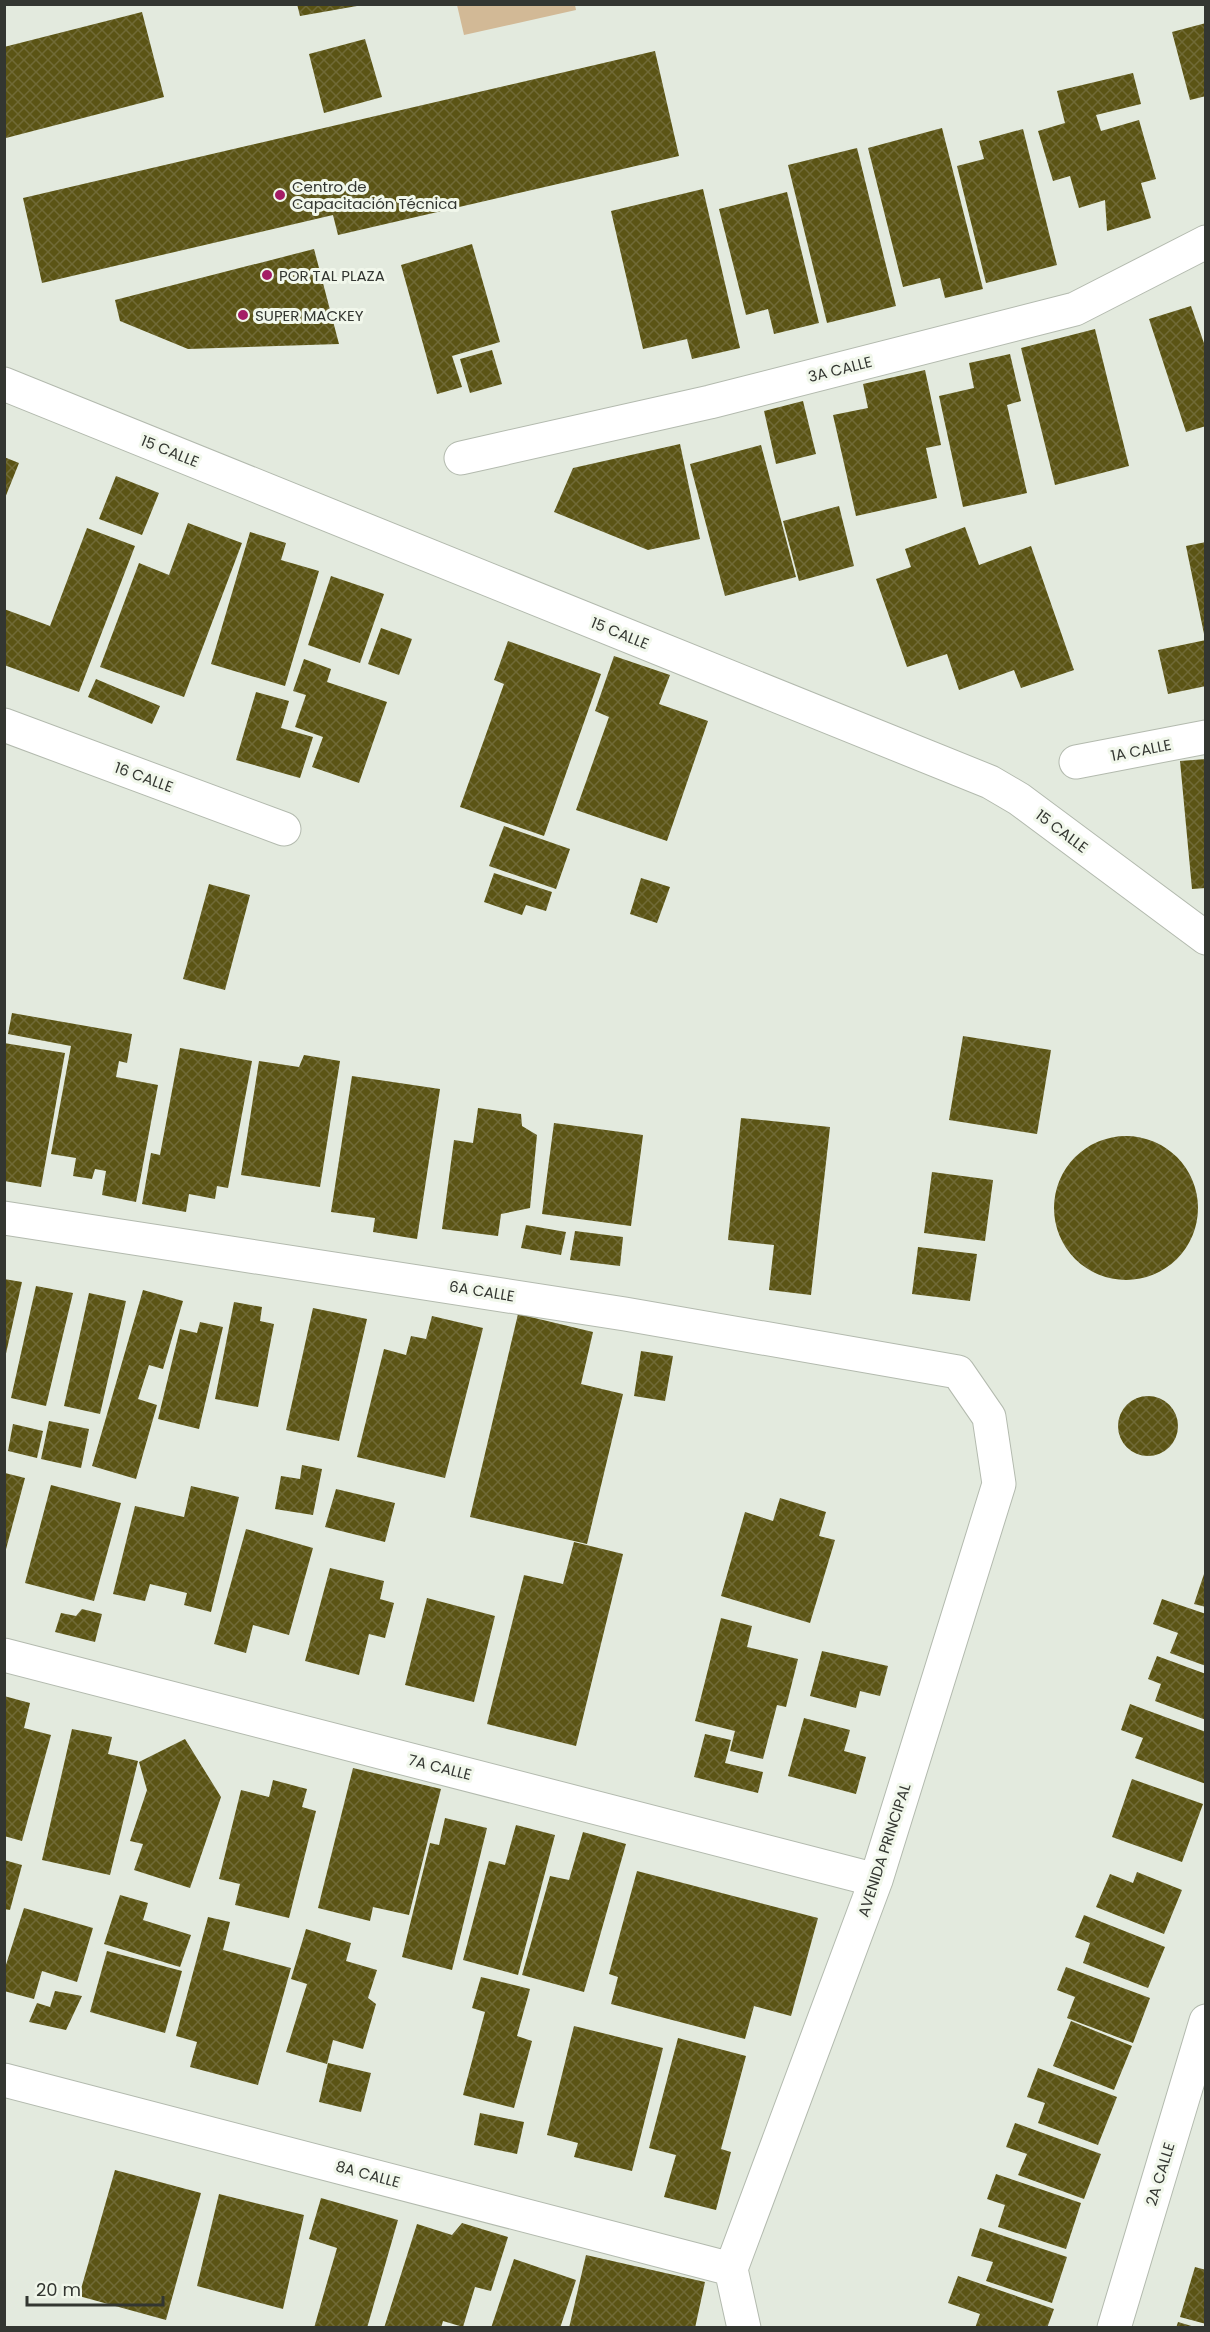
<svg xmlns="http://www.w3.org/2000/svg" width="1210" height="2332" font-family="Poppins,sans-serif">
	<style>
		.garden { fill: #d2b996 }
		.building { fill: url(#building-cross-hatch) }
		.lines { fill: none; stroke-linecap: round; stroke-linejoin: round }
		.street-casing { stroke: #b3baae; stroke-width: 35 }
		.secondary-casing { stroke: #b3baae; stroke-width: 35 }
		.street { stroke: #fff; stroke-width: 33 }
		.secondary { stroke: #fff; stroke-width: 33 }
		.poi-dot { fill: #a41c65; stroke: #f1f7eb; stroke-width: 2 }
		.labels { text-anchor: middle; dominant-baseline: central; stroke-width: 6; stroke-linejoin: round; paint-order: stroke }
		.poi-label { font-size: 15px; fill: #333631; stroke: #f1f7eb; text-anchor: start }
		.street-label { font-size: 15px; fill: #333631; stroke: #f1f7eb }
	</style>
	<defs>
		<pattern id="building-cross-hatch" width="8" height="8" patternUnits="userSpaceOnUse" patternTransform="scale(1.5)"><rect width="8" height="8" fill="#5b5415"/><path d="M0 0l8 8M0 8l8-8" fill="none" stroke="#706a37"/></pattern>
	</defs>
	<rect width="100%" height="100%" fill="#e3eade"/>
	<!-- garden -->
	<path class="garden" d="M575,5l1,5 -112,25 -7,-30z"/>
	<!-- building -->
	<path class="building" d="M297,4h60v2l-57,10z
		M142,12l22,85 -158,41 -2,-91z
		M1206,23v73l-16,4 -18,-68z
		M365,39l17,58 -58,16 -15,-59z
		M655,51l24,105 -341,79 -5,-20 -291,68 -19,-85z
		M1133,73l8,31 -45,11 5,16 38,-11 17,59 -15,4 10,35 -44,13 -2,-31 -26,8 -9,-32 -17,5 -15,-50 27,-8 -8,-32z
		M942,128l41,161 -38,9 -5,-20 -37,9 -35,-139z
		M1023,129l34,136 -71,18 -29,-117 27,-7 -5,-18z
		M857,148l39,158 -69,17 -39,-158z
		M703,189l37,159 -48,11 -5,-20 -44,10 -32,-138z
		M787,192l32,131 -45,11 -6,-25 -22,6 -27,-106z
		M472,244l28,98 -48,14 10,31 -25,7 -36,-129z
		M314,249l25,95 -151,5 -68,-28 -5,-21z
		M1191,306l15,43v77l-20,6 -37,-113z
		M1095,329l34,137 -74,19 -34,-137z
		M492,350l10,34 -32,9 -10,-34z
		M1010,354l11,47 -14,4 20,88 -64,14 -24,-111 35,-8 -5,-25z
		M925,370l16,75 -15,3 11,50 -81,18 -23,-101 35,-7 -5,-24z
		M803,401l13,53 -40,10 -12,-53z
		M680,444l20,95 -52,11 -94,-38 19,-44z
		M761,445l35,132 -71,19 -35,-132z
		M4,457l15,6 -14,35h-1z
		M116,476l43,17 -17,42 -43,-16z
		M839,506l15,60 -55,15 -16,-60z
		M188,523l54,20 -58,154 -84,-30 39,-104 30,12z
		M965,527l14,38 52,-19 43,124 -53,18 -7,-18 -55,20 -12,-36 -40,13 -31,-88 35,-12 -6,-18z
		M87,528l48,18 -56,146 -75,-27v-56l46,17z
		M250,532l36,11 -5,17 38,11 -34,115 -74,-22z
		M1206,542v92h-2l-18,-88z
		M331,576l53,18 -24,69 -52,-18z
		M381,628l31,11 -13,36 -31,-11z
		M1206,640v46l-38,8 -10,-44z
		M508,641l93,33 -57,162 -84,-29 44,-123 -10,-4z
		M614,656l56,19 -11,29 49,17 -41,120 -91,-31 33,-93 -14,-6z
		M304,659l27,10 -4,13 60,20 -28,81 -47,-16 11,-30 -28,-10 11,-32 -13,-4z
		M96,679l64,27 -8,18 -64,-27z
		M256,692l33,9 -8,27 32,9 -13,41 -64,-18z
		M1206,759v129l-14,1 -12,-128z
		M504,826l66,23 -14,40 -67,-23z
		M494,873l58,19 -6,19 -20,-6 -4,10 -38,-13z
		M641,878l29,9 -13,36 -27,-9z
		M209,884l41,11 -25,95 -42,-11z
		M12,1013l120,21 -5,29 -8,-2 -3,16 42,8 -22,117 -34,-7 4,-24 -11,-2 -3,10 -19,-3 3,-18 -25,-4 20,-108 -63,-12z
		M963,1036l88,14 -14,84 -88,-14z
		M4,1043l61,10 -24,134 -37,-6z
		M180,1048l72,13 -24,127 -11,-2 -2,13 -26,-5 -3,18 -44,-8 9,-51 9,2z
		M304,1055l36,6 -20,126 -79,-12 18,-114 40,6z
		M352,1076l88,13 -23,150 -44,-7 2,-14 -44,-6z
		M478,1108l43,6 1,12 15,9 -7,73 -29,6 -3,22 -56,-7 12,-89 19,3z
		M741,1118l89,9 -19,168 -42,-5 5,-45 -46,-5z
		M554,1123l89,12 -12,91 -89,-12z
		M1054 1208a72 72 0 1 1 144 0a72 72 0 1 1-144 0Z
		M932,1172l61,8 -8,61 -61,-8z
		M526,1225l40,7 -5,23 -40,-7z
		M575,1231l48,6 -3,29 -50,-6z
		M918,1247l59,7 -7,47 -58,-7z
		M4,1279l18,3 -17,76h-1z
		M36,1286l37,7 -27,113 -35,-8z
		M143,1290l40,11 -20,68 -14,-4 -11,34 19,6 -21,74 -44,-13z
		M89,1293l37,8 -26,113 -36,-8z
		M234,1302l28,5 -2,14 14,3 -16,83 -43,-8z
		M313,1308l54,11 -28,122 -53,-11z
		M518,1314l75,18 -12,52 42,10 -36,150 -117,-27z
		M432,1316l51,12 -38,150 -88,-21 27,-108 22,6 5,-19 15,3z
		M200,1322l23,5 -24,102 -41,-10 22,-90 17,4z
		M641,1351l32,5 -8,45 -31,-5z
		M1118 1426a30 30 0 1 1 60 0a30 30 0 1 1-60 0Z
		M49,1421l40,8 -8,39 -40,-9z
		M13,1424l30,7 -6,27 -29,-7z
		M302,1465l20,4 -9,46 -38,-6 6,-33 19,3z
		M5,1473l20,5 -20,75z
		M51,1485l70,18 -27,98 -69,-18z
		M191,1486l48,11 -28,115 -27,-7 3,-12 -37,-9 -5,17 -32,-7 22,-88 49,11z
		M336,1489l59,14 -10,39 -60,-15z
		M780,1498l46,14 -7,24 16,4 -25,83 -89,-27 24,-84 28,9z
		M246,1529l67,19 -24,87 -36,-10 -7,28 -32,-9z
		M574,1542l49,12 -47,192 -89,-22 37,-149 39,9z
		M330,1568l54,13 -4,18 14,4 -9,35 -16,-4 -10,41 -54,-14z
		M1206,1568v39l-12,-3z
		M427,1598l68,18 -21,86 -69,-17z
		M1162,1599l44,15v52l-36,-13 8,-20 -25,-9z
		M82,1609l20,5 -7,28 -40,-10 6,-19 15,3z
		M721,1618l31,8 -5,21 51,12 -12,48 -9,-2 -14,54 -33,-8 5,-20 -40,-10z
		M822,1651l66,15 -8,30 -20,-5 -4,17 -46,-12z
		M1157,1656l49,18v46l-51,-19 6,-17 -13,-5z
		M4,1696l26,7 -6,25 27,7 -29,106 -18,-5z
		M1130,1704l76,28v52l-71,-26 8,-20 -22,-8z
		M804,1718l46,12 -6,21 22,6 -10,37 -68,-18z
		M72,1729l40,8 -4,17 30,7 -28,114 -68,-15z
		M705,1734l26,6 -6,23 38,9 -5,21 -64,-16z
		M185,1739l36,58 -31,91 -56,-18 9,-26 -13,-3 17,-51 -8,-28z
		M353,1768l88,21 -32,126 -36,-8 -3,14 -52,-13z
		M1132,1779l71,25 -21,58 -70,-25z
		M273,1780l34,9 -5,18 14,4 -27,107 -54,-13 5,-21 -21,-5 22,-89 28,7z
		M445,1818l42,10 -35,142 -50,-13 28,-114 9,2z
		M516,1825l39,10 -37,140 -55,-15 26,-99 16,4z
		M583,1832l43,12 -42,148 -62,-17 28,-99 19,4z
		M4,1860l18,5 -12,45 -6,-1z
		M637,1871l181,47 -27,98 -37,-10 -9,33 -134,-35 7,-27 -9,-3z
		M1137,1872l45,18 -18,44 -68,-27 14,-33 23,9z
		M120,1895l28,8 -5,17 48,15 -11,32 -76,-23z
		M24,1908l69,20 -16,54 -35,-11 -8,28 -30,-8v-20z
		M1084,1915l81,32 -17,41 -65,-25 7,-20 -15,-6z
		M208,1917l22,5 -7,28 68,18 -33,117 -68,-18 7,-25 -21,-6z
		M306,1929l45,14 -5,18 31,9 -9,28 8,6 -13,45 -30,-9 -6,24 -41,-12 21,-68 -16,-5z
		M107,1951l75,20 -17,62 -75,-21z
		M1066,1967l84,31 -17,45 -66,-25 8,-21 -18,-7z
		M481,1977l49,12 -13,47 15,5 -18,67 -51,-13 22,-83 -13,-4z
		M55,1991l27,5 -16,34 -37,-8 8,-19 13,4z
		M1071,2021l61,25 -18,44 -61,-24z
		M574,2026l89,22 -31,123 -58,-14 4,-14 -31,-8z
		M678,2038l68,18 -25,93 10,3 -15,58 -52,-13 12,-42 -27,-7z
		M328,2063l43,10 -10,39 -42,-10z
		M1038,2068l79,29 -19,48 -60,-22 7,-20 -18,-6z
		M480,2113l44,9 -7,32 -43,-9z
		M1015,2123l86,31 -17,45 -66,-24 9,-21 -21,-7z
		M115,2170l86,23 -35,127 -87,-24z
		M996,2174l85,29 -15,46 -68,-22 7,-22 -18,-6z
		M219,2194l85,21 -21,94 -86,-23z
		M321,2198l77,22 -31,108h-53l23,-80 -28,-9z
		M462,2223l46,14 -17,54 -16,-4 -12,40 -20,-6 -2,7h-57l33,-104 35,11z
		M980,2228l87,29 -15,46 -66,-22 7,-19 -22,-6z
		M586,2255l119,27 -10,46h-126z
		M514,2259l62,21 -16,48h-69z
		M1195,2267l11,3v54l-26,-7z
		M958,2276l96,33 -7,19h-72l5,-14 -32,-11z
		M1178,2322l17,5v1h-19z"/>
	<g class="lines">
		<!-- street casing -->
		<g class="street-casing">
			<path id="street" d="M461,458l249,-56 365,-93 131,-67
				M4,725l280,104
				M1076,762l130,-25
				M4,1218l621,96 333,58 31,45 10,67 -123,396 -145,389 13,59
				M4,1655l872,225
				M4,2080l727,189
				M1114,2328l92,-307"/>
		</g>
		<!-- secondary casing -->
		<g class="secondary-casing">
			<path id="secondary" d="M4,384l986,398 29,17 187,139"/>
		</g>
		<!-- street -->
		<use href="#street" class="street"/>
		<!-- secondary -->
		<use href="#secondary" class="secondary"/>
	</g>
	<!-- markers -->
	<g class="poi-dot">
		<circle cx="280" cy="195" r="6"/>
		<circle cx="267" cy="275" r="6"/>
		<circle cx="243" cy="315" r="6"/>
	</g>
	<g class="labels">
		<!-- poi labels -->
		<g class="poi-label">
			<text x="292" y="186">Centro de<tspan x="292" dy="17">Capacitación Técnica</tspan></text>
			<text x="279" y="275">POR TAL PLAZA</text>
			<text x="255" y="315">SUPER MACKEY</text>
		</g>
		<!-- street labels -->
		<g class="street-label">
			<text transform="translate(840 369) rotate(-14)">3A CALLE</text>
			<text transform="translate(170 451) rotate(22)">15 CALLE</text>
			<text transform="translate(620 633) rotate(22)">15 CALLE</text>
			<text transform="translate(1141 750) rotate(-11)">1A CALLE</text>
			<text transform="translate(144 777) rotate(20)">16 CALLE</text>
			<text transform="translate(1062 831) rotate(37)">15 CALLE</text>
			<text transform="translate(482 1291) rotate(9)">6A CALLE</text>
			<text transform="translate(440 1767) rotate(14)">7A CALLE</text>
			<text transform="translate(884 1850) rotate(-72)">AVENIDA PRINCIPAL</text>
			<text transform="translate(368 2174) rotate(15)">8A CALLE</text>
			<text transform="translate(1160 2174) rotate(-73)">2A CALLE</text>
		</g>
	</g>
	<!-- border -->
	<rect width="1210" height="2332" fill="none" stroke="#333631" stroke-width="12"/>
	<!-- scale -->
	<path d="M27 2296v9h136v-9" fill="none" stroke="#333631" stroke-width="3"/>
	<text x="36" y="2296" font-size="18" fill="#333631" stroke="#f1f7eb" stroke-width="4.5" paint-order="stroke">20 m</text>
</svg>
